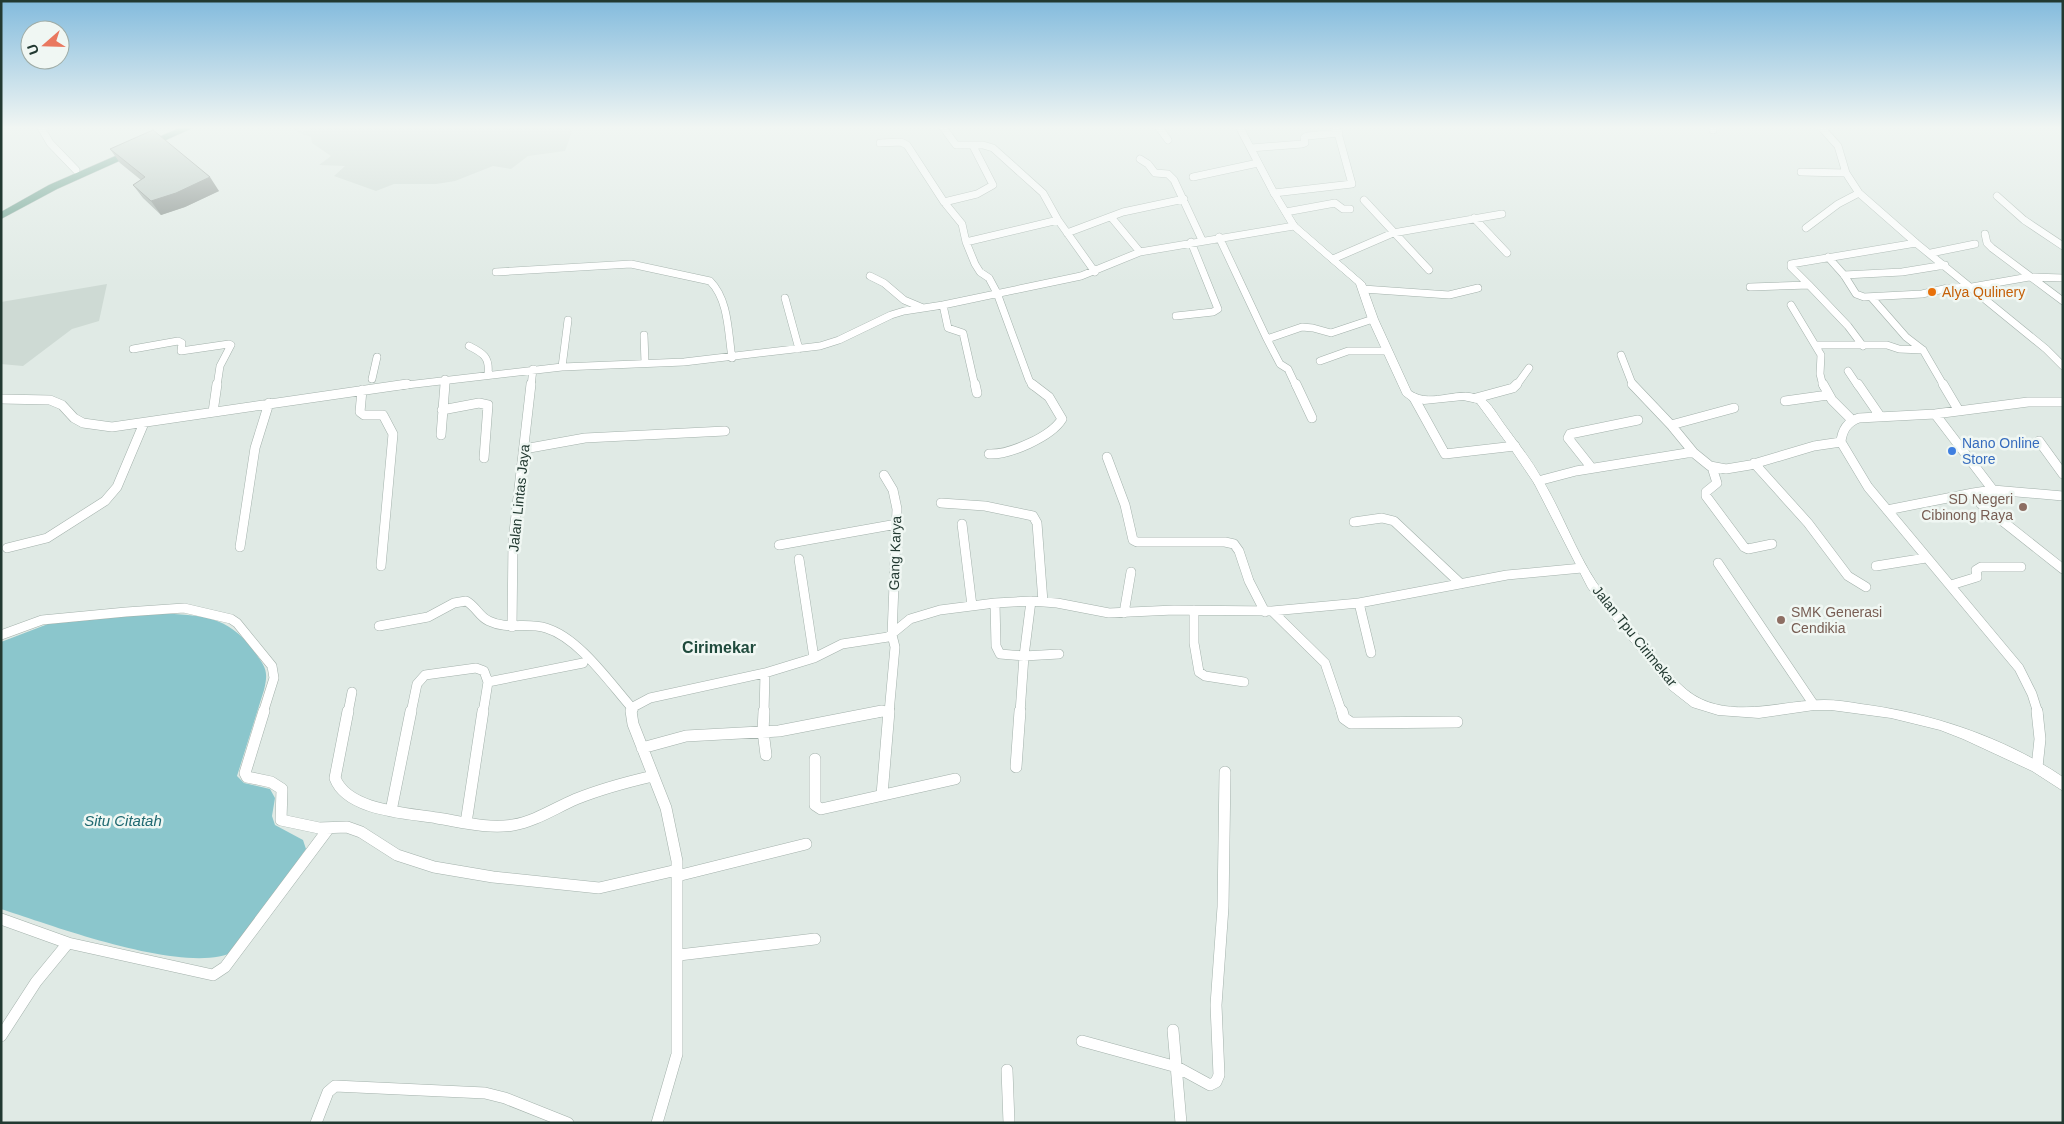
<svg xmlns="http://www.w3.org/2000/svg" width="2064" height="1124" font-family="Helvetica,sans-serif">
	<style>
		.built { fill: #cedad4 }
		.water { fill: #8bc6cc }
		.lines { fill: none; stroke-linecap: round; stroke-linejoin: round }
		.minor-far2-casing { stroke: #a3b1ab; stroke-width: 8 }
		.minor-far1-casing { stroke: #a3b1ab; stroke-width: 10 }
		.minor-casing { stroke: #a3b1ab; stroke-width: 12 }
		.tertiary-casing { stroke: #a3b1ab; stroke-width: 1 }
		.primary-casing { stroke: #bdc4c1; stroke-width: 1 }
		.minor-far2 { stroke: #fff; stroke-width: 7 }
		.minor-far1 { stroke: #fff; stroke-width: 9 }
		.minor { stroke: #fff; stroke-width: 11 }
		.tertiary { fill: #fff; fill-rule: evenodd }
		.primary { fill: #679d8b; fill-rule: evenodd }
		.wall { fill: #9faba6 }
		.shaded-wall { fill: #828b87 }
		.building { fill: #b9c7c1; stroke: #828b87 }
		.food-dot { fill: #e8710a; stroke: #f0f7f3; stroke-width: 2 }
		.shop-dot { fill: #3f7fe0; stroke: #f0f7f3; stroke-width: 2 }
		.education-dot { fill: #8d6e63; stroke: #f0f7f3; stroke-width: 2 }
		.labels { text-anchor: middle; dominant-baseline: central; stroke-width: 5; stroke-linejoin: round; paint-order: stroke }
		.food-label { font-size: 14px; fill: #c56008; stroke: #f0f7f3; text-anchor: start }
		.shop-label { font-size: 14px; fill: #366cbe; stroke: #f0f7f3; text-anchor: start }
		.street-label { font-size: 14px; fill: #223931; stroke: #f0f7f3 }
		.education-label { font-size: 14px; fill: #785e54; stroke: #f0f7f3; text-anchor: end }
		.water-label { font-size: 15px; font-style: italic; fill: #206971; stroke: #f0f7f3 }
		.quarter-label { font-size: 16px; font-weight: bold; fill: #1f4a3c; stroke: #f0f7f3 }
	</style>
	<rect width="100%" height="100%" fill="#e0eae5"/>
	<!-- built -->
	<path class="built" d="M288,126h5l10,6 13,-6h258l-9,25 -37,5 -17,13 -18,-3 -38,15 -19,3h-42l-18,7 -42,-15 11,-10 -26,-1 12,-9 -19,-13 -1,-6 -9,-3z
		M107,284l-8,37 -27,8 -49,37 -22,-2v-62z"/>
	<!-- water -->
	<path class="water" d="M159,613c42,3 68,1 95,38 11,16 15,19 10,39l-27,86 7,7 26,6 5,9 -3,18 3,9 28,15 3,9 -71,102c-46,26 -184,-26 -234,-42v-267l47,-18z"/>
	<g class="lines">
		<!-- minor-far2 casing -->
		<g class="minor-far2-casing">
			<path id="minor-far2" d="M40,126l10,17 26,27
				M942,126l14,19h27l10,3 50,45 15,27 37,52
				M1158,126l10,14
				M1712,126l1,4
				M1820,126l18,20 8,27 13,20 57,50 130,106 17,17
				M880,143l21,-1 6,3 37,57 18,22 4,18 9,22 5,8 9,6 8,15 32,87 4,6
				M1251,148l51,-4 3,-1 -1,-5 3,-2 32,-3
				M1140,159l8,5 7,9 13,1 6,6 28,60
				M1801,172l45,1
				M1193,177l65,-14
				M1274,193l78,-9 -16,-58
				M1997,196l27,24 39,26
				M1364,200l65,70
				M944,202l33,-8 16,-9 -20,-39
				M1286,212l49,-9 8,6h7
				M1111,217l29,35
				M1474,218l33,35
				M1806,228l32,-24 21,-11
				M1067,233l56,-21 61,-13
				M1985,234l2,9 5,5 71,53
				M1219,237l48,102 13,25 8,5 8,17
				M966,242l92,-22
				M1931,253l44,-9
				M1828,257l16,18 12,19 8,3 58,-3 26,-6 24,-1 57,-10 34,1
				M1333,259l60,-26 109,-19
				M496,272l135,-8 79,17c19,19 18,52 22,77
				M1844,275l58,-3 43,-7
				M870,276l14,7 20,17 19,8
				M1809,285l39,41 15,20
				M1750,287l59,-2 -18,-18v-3l125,-21
				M1363,289l86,6 29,-7
				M1871,297l35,40 17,13 21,36
				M785,298l14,51
				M943,305l5,23 15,5 12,53
				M1791,305l30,50 -1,19 3,12
				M1176,316l37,-4 5,-3 -27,-67
				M644,335l1,28
				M1267,339l35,-12 11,1 18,5 42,-14
				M1816,345h71l12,4 24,1
				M469,346c14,7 21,11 19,28
				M133,349l45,-8 4,2 -1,8 48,-7 2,1 -11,21 -3,20
				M1621,355l12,31
				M1320,361l28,-10h40
				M562,367l6,-47
				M1848,371l10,15
				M372,379l5,-22
				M398,386l164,-19 122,-5 136,-16 19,-6 52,-25 13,-4 39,-6 138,-29 59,-24 154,-26
				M445,386v-7
				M531,386l2,-17
				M1516,386l13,-18"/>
		</g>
		<!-- minor-far1 casing -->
		<g class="minor-far1-casing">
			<path id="minor-far1" d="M975,384l2,9
				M1296,384l16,34
				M1632,384l39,41 23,28
				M1823,384l9,16 20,20
				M1858,384l22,32
				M1943,384l16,27
				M362,390l-2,22 4,3h19l10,19 -12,132
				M1414,398l31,56 70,-8
				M1476,398l37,-10 4,-4
				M1,399l49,1 12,5 12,13 9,5 29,4 295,-43
				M1785,401l43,-6
				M442,410l37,-7 9,2 -4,53
				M213,412l4,-28
				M1935,414l58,76 -20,3 8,11 82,65
				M1671,425l63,-17
				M441,435l4,-51
				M2039,441l24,33
				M524,449l61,-11 140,-7
				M989,454c20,1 62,-17 73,-35l-13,-22 -17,-13
				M1107,457l18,48 8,35 4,2h88l9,2 5,7 10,30 16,31
				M1754,463l54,60 40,53 18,11
				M1591,467l-23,-29 2,-4 68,-14
				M1712,467l5,16 -11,9v4l38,51 4,2 24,-5
				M884,475l9,15 4,19 -5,126 3,12 -6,66
				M1538,481l38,-10 111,-18h7l16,13 16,3 24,-4 64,-19 27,-4
				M1993,490l70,6
				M941,503l44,3 48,10 4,7 6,79
				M1887,510l86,-17
				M1354,522l28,-4 12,3 67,63
				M962,524l10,82
				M779,545l118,-21
				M240,547l15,-99 14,-45
				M7,548l40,-10 58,-37 12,-14 27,-64
				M799,559l15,99
				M1718,563l96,142
				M1876,566l50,-8
				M1951,585l26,-8 -1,-7 5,-3h40
				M995,603l1,43 4,8 24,2 35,-2
				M1359,603l12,50
				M1194,610v33l5,29 6,4 39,6
				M1272,611l53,52 17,50
				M1124,613l7,-41
				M379,626l49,-9 26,-14 12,-2c10,5 13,16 23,20 18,9 38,1 57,7 33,10 63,54 86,80
				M512,627l1,-86 18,-157
				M1,635l41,-15 84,-8 58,-4 47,11 6,4 35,43 2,12 -11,35
				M348,713l4,-21
				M411,713l6,-29 8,-9 51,-7 8,3 4,11 95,-19
				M483,713l5,-31
				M631,713l4,-7 15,-8 115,-25 49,-15 28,-14 46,-7 22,-18 30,-9 55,-7 36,-2 26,2 52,10 65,-3 98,1 87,-8 148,-28 75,-7
				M764,713l1,-40
				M876,713l12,-3
				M1020,713l4,-57 7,-55
				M2038,713l-6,-19 -13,-26 -151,-181 -27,-45c1,-12 6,-20 18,-24l76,-4 93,-12h35"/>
		</g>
		<!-- minor casing -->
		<g class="minor-casing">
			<path id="minor" d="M264,711l-19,62 2,4 24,5 11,7 -1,31 38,8 28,-1 14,5 36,23 37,12 59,10 106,11 78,-18
				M348,711l-13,67c12,33 73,35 102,40 25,4 51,11 76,7 23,-4 42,-17 63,-26 25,-10 51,-17 77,-23
				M631,711l2,13 33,84 11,53v193l-20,69
				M764,711l-1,20 3,24
				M1342,711l2,7 7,5 106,-1
				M642,748l44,-12 93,-5 103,-20
				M815,759v46l6,4 134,-30
				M1016,767l4,-56
				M2037,767l3,-28 -3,-28
				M882,795l7,-84
				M391,811l20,-100
				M466,823l17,-112
				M677,876l129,-32
				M1,919l67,24 145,32 12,-8 104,-139
				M679,955l136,-16
				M1173,1030l8,93
				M1,1036l35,-54 32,-39
				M1082,1041l95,26 33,18 6,-3 3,-7 -3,-70 7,-98 2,-135
				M1007,1070l2,53
				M316,1123l12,-31 7,-6 150,7 20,5 63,25"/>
		</g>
		<!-- tertiary casing -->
		<g class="tertiary-casing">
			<path id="tertiary" d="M1235,126h8l35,67 19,31 68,59 13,36 33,72c22,15 50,-8 72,7 8,5 15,18 21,26 13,18 27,35 38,55 20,33 33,71 54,103 16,24 37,45 55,67 14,18 29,40 50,50 38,18 84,1 123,1 13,0 25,2 37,4 70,9 143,33 202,73v14l-31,-20 -69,-32 -23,-9 -49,-12 -60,-8h-17l-55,8 -41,-3 -26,-8 -23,-18 -81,-101 -54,-105 -23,-34 -34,-46 -14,-3 -39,4 -13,-3 -8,-6 -35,-76 -12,-35 -65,-56 -21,-35z"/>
		</g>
		<!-- primary casing -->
		<g class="primary-casing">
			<path id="primary" d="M184,126h13l-140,63 -56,30v-7l48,-27z"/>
		</g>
		<!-- minor-far2 -->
		<use href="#minor-far2" class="minor-far2"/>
		<!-- minor-far1 -->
		<use href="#minor-far1" class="minor-far1"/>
		<!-- minor -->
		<use href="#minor" class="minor"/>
		<!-- tertiary -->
		<use href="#tertiary" class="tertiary"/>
		<!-- primary -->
		<use href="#primary" class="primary"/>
	</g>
	<!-- wall -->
	<path class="wall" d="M110,149l109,42 -34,16 -24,8 -18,-17 -10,-13 8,-5 -21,-17z"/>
	<!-- shaded-wall -->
	<path class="shaded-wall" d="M210,177l9,14 -34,16 -24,8 -10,-14z"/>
	<!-- building -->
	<path class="building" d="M153,130l57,47 -34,16 -25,8 -18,-16 12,-8 -35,-28z"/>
	<!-- sky -->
	<linearGradient id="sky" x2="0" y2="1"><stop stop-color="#83bbdd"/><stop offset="0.45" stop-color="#f1f6f3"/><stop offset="1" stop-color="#f1f6f3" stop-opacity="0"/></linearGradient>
	<rect width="2064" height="283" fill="url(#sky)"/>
	<!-- markers -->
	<circle class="food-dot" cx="1932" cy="292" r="5"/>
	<circle class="shop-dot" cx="1952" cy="451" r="5"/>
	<g class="education-dot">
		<circle cx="2023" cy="507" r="5"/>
		<circle cx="1781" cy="620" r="5"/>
	</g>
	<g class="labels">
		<!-- food labels -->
		<g class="food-label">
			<text x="1942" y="292">Alya Qulinery</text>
		</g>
		<!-- shop labels -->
		<g class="shop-label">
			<text x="1962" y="443">Nano Online<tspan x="1962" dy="16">Store</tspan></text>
		</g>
		<!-- street labels -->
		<g class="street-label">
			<text transform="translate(519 498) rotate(-84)">Jalan Lintas Jaya</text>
			<text transform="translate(895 553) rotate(-88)">Gang Karya</text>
			<text transform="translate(1635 636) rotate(51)">Jalan Tpu Cirimekar</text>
		</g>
		<!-- education labels -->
		<g class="education-label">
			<text x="2013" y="499">SD Negeri<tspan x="2013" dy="16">Cibinong Raya</tspan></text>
			<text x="1791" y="612" text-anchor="start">SMK Generasi<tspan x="1791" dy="16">Cendikia</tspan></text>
		</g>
		<!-- water labels -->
		<g class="water-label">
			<text x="123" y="820">Situ Citatah</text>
		</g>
		<!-- quarter labels -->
		<g class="quarter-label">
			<text x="719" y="647">Cirimekar</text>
		</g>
	</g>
	<!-- border -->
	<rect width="2064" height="1124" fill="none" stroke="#223931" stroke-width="5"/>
	<!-- north arrow -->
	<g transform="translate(45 45) rotate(250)"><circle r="24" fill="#f0f7f3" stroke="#9eaba5"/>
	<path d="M0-4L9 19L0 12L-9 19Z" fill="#e9785f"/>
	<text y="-8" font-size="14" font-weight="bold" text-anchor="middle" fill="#223931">U</text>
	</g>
</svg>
